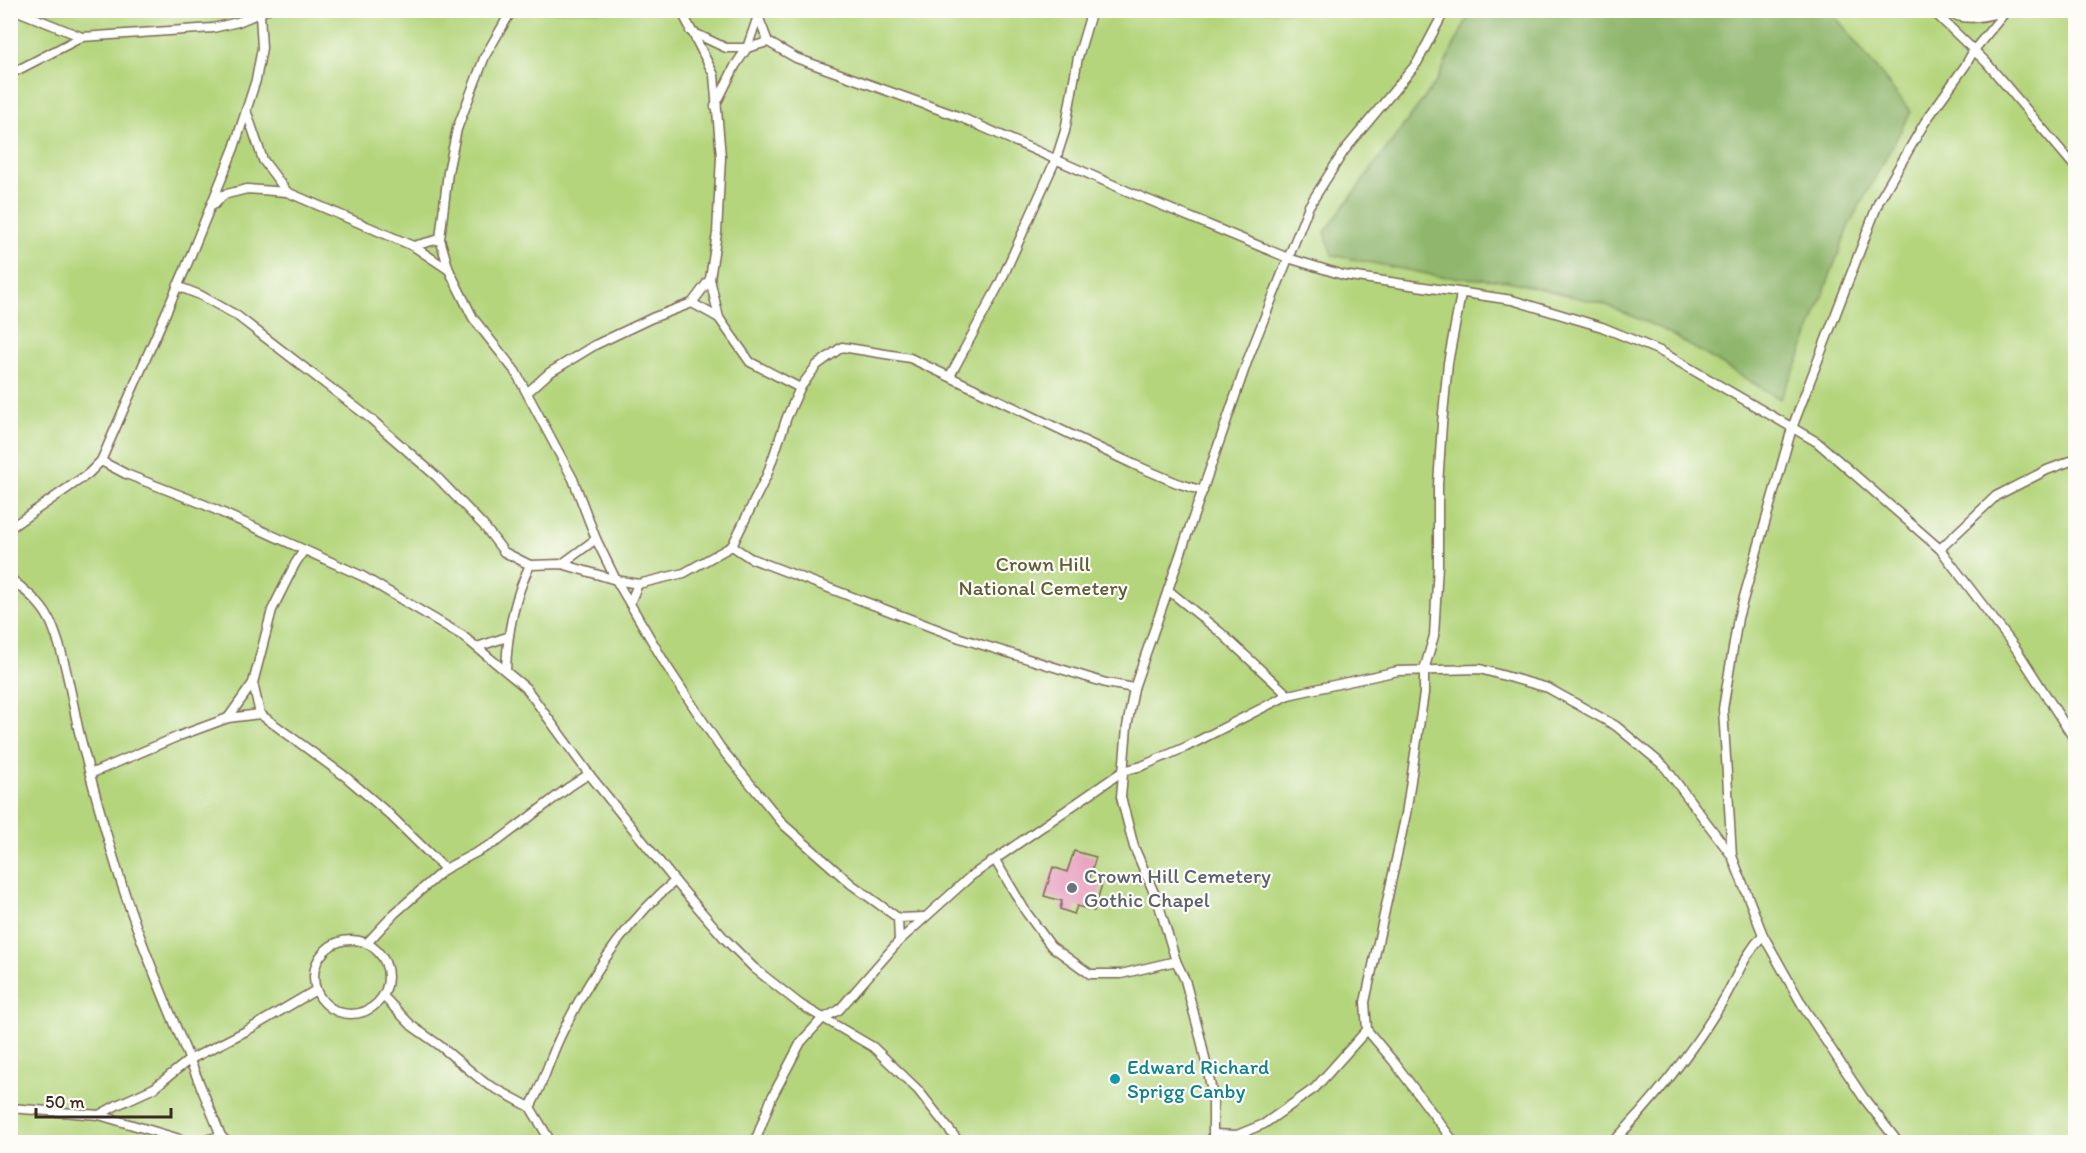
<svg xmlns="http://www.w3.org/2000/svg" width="2086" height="1153" font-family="Itim,sans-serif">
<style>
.green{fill:#b4d57c;stroke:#78804d;stroke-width:1.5}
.forest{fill:#8fb66c;stroke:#657045;stroke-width:1.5}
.building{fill:#e594ba}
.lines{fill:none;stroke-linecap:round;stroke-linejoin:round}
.service-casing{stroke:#7b6855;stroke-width:11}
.service{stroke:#fff;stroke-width:8}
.worship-dot{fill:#6b7280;stroke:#fdfcf7;stroke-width:2}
.culture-dot{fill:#0f9aa8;stroke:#fdfcf7;stroke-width:2}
.labels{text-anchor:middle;stroke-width:4.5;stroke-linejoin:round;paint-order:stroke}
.park-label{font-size:21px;fill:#5f5d3a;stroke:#fdfcf7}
.worship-label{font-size:21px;fill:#5b616d;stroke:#fdfcf7;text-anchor:start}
.culture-label{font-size:21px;fill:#0d838f;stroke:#fdfcf7;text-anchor:start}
</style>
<rect width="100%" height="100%" fill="#fdfcf7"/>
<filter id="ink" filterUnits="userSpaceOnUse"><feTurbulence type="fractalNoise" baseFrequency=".0167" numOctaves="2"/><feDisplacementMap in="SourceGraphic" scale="12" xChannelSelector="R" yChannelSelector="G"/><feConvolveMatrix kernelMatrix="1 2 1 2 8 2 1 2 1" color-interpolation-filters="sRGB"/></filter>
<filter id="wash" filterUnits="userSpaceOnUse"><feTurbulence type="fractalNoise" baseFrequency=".008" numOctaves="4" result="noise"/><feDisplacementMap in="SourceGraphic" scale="24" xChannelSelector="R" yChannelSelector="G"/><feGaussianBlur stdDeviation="1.35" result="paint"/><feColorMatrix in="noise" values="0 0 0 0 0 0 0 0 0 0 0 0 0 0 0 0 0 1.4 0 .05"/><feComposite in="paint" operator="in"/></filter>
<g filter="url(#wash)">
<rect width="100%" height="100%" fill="#f1dbbc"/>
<path class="green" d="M10,11H2075V1142H11Z"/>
<path class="forest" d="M1471,11H1831L1911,112L1849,225L1798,362L1780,399L1662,329L1604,304L1508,281L1437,276L1332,255L1325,232L1436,82Z"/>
<g id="blocks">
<path class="building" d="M1074,851L1096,857L1089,880L1102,884L1094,911L1077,906L1074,914L1060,909L1062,901L1044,896L1053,867L1067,872Z"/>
</g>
</g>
<g filter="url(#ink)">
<use href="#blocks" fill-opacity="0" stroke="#7b6855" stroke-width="1.5"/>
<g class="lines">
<defs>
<g id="service">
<path d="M15,10L82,37"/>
<path d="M512,10L485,56L457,129L448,172L440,239L449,270L473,318L515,371L573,479L596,539L616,580L666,665L720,747L784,825L851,884L898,918"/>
<path d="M758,10V16L768,42L796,58L960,117L1127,191L1288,258L1343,275L1512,300L1602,327L1660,351L1817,442L1940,549L2017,650L2076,742"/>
<path d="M1932,10L1986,62L2076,168"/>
<path d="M1943,10C1966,23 1982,17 2006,11"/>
<path d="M690,31L726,48H747L768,42"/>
<path d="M10,74L82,37L213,28L238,22L267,10"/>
<path d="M715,106L735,66L747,48L758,16"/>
<path d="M246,110L263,160L287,192"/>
<path d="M215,204L223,195L247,189L287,192L413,246L449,270"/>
<path d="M413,246L440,239"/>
<path d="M710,279L719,318L750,362L800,388"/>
<path d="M177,286L200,295L236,315L371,419L437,477L484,526L504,552L530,565L562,564L616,580L638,584L684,573L732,546L767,475L787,417L800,388L817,365L842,347L910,358L1135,465L1177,483L1203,491"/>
<path d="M692,303L719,318"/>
<path d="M950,376L1000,283L1056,159L1065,131L1078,57L1092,10"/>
<path d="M528,392L549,373L595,345L652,318L692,303L710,279L717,233L721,157L714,75L681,10"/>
<path d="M101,461L126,474L203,504L362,576L463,636L526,688L589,774L675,881L724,938L754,968L801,1005L873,1047L918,1090L959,1142"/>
<path d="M10,528L88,474L101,461L186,267L234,148L256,80L262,48L260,14L257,10"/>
<path d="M732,546L750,558L960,638L1106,683L1134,688"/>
<path d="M1940,549L1996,496L2047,470L2076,459"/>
<path d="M562,564L596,539"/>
<path d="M10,578C27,592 44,605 52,625C66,659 71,696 79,732C92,783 106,835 122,885C150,971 188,1053 221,1136L227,1142"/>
<path d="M1168,590L1220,632L1288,695"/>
<path d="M630,603L638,584"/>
<path d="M477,647L507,637"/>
<path d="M506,671C507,634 513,600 530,565"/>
<path d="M253,683L260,714"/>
<path d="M228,718L253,683L272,610L295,564L304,550"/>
<path d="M90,774L179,736L228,718L260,714L346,777L389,814L445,869"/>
<path d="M995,860L1026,912L1051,946L1090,974H1121L1176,961"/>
<circle cx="351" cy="977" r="37"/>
<path d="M899,941L898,918L924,917"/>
<path d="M367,943L395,913L445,869L498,841L569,787L589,774"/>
<path d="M383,996L412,1026L439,1045L485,1083L530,1107L551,1142"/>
<path d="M1367,1030L1394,1062L1454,1142"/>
<path d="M530,1107C544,1083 550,1056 563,1031C591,975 626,921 675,881"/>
<path d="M10,1108L99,1115L190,1142"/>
<path d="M99,1115L117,1105L154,1088L189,1060L246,1031L316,990"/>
<path d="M1213,1134L1237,1135L1264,1124L1315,1088L1367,1030L1365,1002L1406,814L1424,693V670L1434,636L1438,565V485L1442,424L1448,363L1461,294"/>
<path d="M197,1142L221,1136"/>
<path d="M755,1142L772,1097L801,1042L822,1019L839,1010L899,941L971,876L1123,771L1142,766L1186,747L1288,695L1398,671L1480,669L1548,688L1616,726L1664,766L1732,856"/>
<path d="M1213,1142V1096L1201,1040L1185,980L1176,961L1158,902L1134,847L1121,797L1127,727L1134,688L1248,359L1309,206L1344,151L1417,63L1445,10"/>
<path d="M1613,1142C1653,1101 1688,1057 1718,1009C1735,983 1741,959 1763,935"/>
<path d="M1898,1142L1863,1097L1804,1008L1763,935L1732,856L1723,709L1738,618L1792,428L1879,201L1925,122L1965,66L1974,50L2007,10"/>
</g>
</defs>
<use href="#service" class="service-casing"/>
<use href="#service" class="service"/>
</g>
</g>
<circle class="worship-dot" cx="1072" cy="888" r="6"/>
<circle class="culture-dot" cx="1115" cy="1079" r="6"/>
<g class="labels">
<g class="park-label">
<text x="1043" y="571">Crown Hill<tspan x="1043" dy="24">National Cemetery</tspan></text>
</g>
<g class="worship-label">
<text x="1084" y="883">Crown Hill Cemetery<tspan x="1084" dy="24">Gothic Chapel</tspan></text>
</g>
<g class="culture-label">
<text x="1127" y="1074">Edward Richard<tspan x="1127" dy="24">Sprigg Canby</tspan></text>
</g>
</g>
<rect width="2086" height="1153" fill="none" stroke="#fdfcf7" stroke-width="36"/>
<path d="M36 1108v9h135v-9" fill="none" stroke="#3b2a1e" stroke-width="3"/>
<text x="45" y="1108" font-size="18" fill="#3b2a1e" stroke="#fdfcf7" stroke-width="4.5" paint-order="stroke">50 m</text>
</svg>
